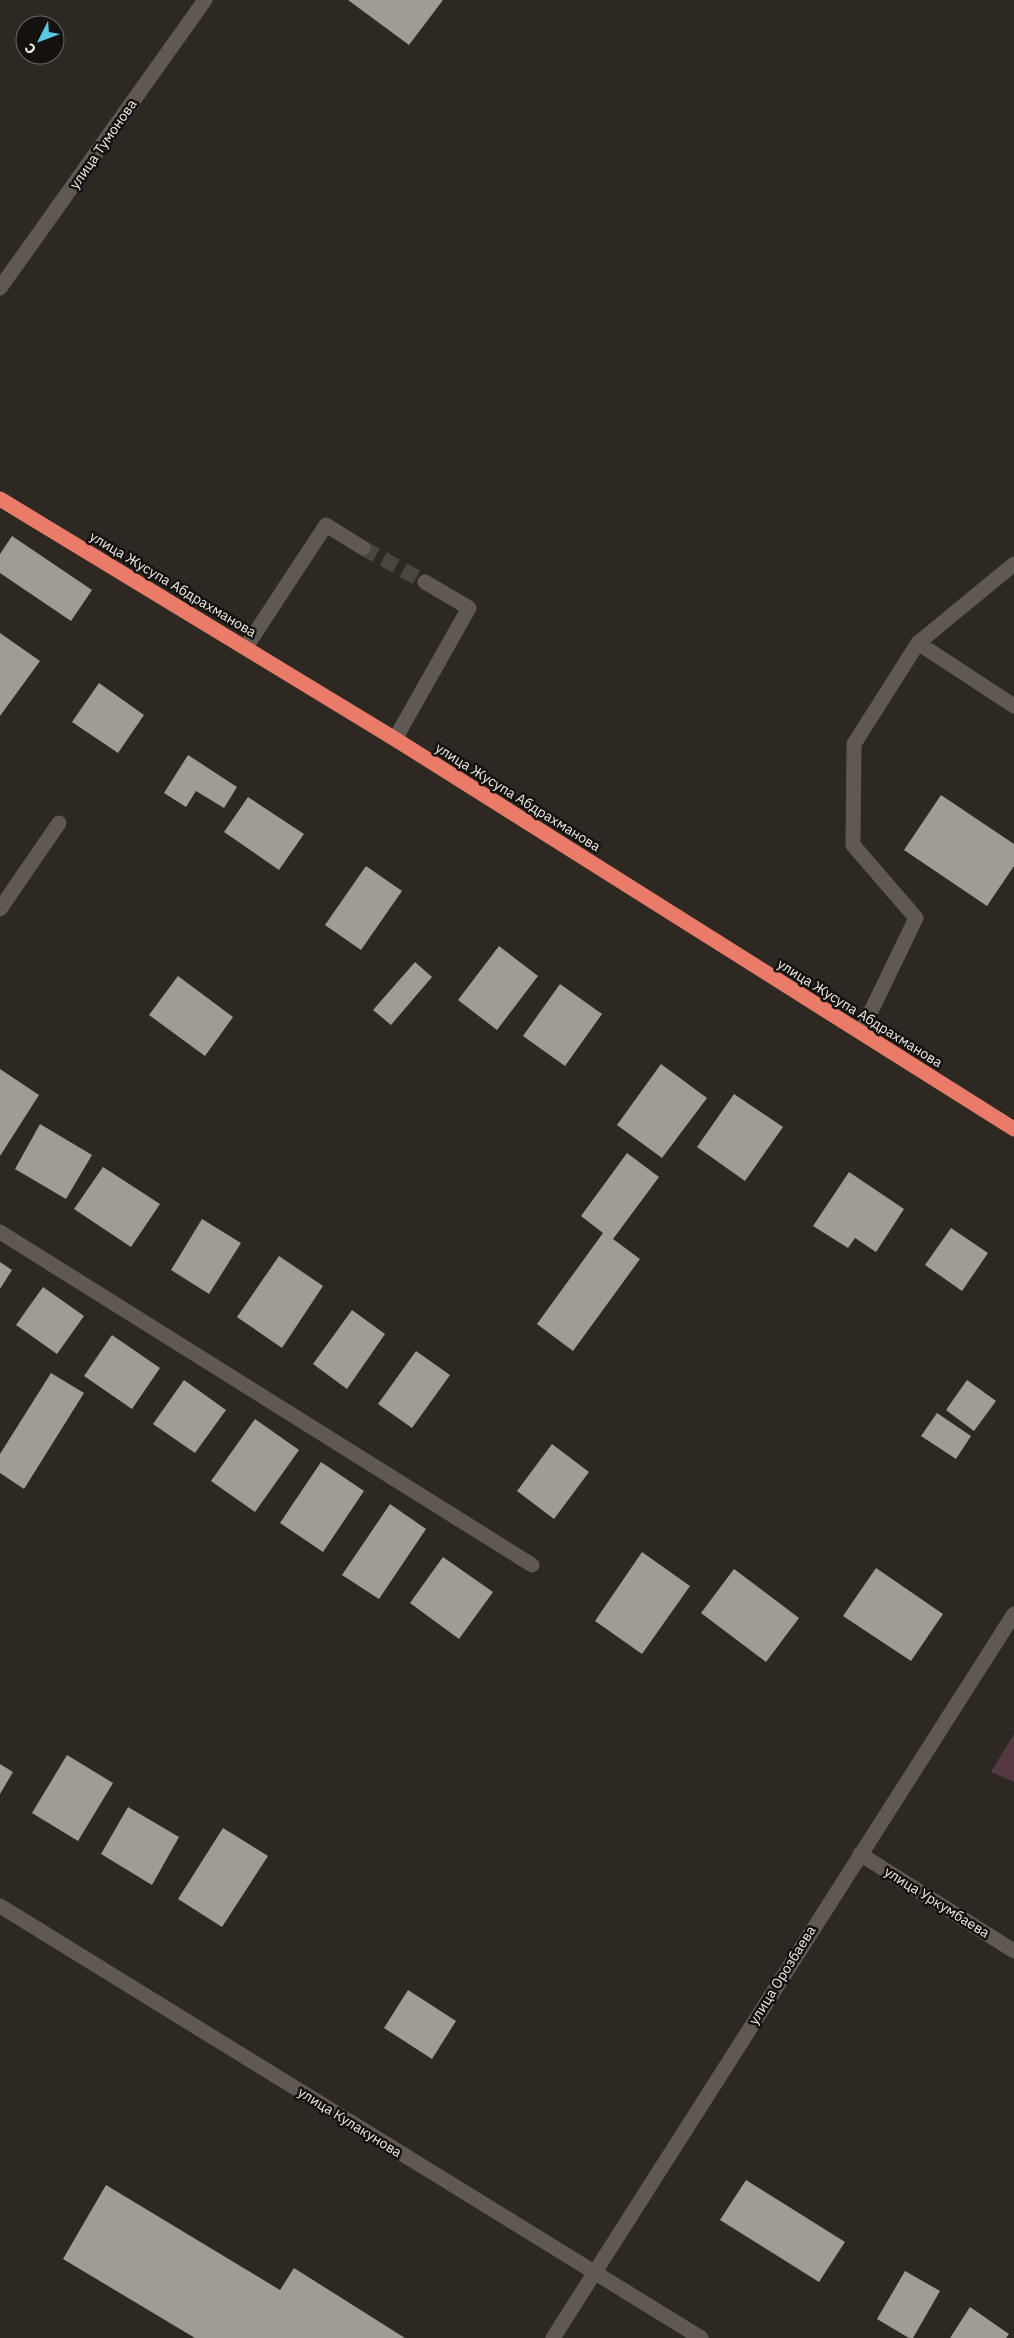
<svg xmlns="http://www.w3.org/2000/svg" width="1014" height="2338" font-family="'IBM Plex Sans',sans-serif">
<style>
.green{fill:#553942}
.building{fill:#9f9c93}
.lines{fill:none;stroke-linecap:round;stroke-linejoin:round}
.minor-tunnel{stroke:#4b4540;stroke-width:15;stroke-dasharray:15 8;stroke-linecap:butt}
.minor{stroke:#605952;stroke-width:15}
.highway{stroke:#e97b68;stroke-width:15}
.labels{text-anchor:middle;stroke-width:5;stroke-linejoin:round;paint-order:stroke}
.street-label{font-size:14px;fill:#efebe7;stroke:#14110f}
</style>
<rect width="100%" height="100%" fill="#2e2822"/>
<path class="green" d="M1014,1734V1782L991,1772Z"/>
<g class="building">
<path d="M348,0H443L409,45Z"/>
<path d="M12,536L92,590L71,621L0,573V554Z"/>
<path d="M0,633L40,661L0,716Z"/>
<path d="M99,683L144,715L118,753L72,722Z"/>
<path d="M188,755L237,787L224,808L196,791L186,807L164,793Z"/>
<path d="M941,795L1014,844V866L987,906L904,850Z"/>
<path d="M248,797L304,834L279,870L224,832Z"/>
<path d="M366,866L402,891L361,950L325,925Z"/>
<path d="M499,946L538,976L497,1030L458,1000Z"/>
<path d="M415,962L432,977L391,1025L373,1010Z"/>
<path d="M178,976L233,1017L205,1056L149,1015Z"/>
<path d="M560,984L602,1014L565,1066L523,1036Z"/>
<path d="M661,1064L707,1098L662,1158L617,1125Z"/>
<path d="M0,1069L39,1095L0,1156Z"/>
<path d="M734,1094L783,1127L745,1181L697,1147Z"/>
<path d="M40,1124L92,1155L66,1199L15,1169Z"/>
<path d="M627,1153L659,1177L613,1239L640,1259L573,1351L537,1324L603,1233L581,1216Z"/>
<path d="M103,1167L160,1204L131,1247L74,1209Z"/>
<path d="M849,1172L904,1209L876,1252L855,1238L848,1248L813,1226Z"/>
<path d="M202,1219L241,1243L209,1294L171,1270Z"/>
<path d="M951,1228L988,1253L962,1291L925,1265Z"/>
<path d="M279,1256L323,1286L282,1348L237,1317Z"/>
<path d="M0,1262L12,1270L0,1289Z"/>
<path d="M43,1287L84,1316L57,1354L16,1325Z"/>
<path d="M352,1310L385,1334L347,1389L313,1364Z"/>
<path d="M112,1335L160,1368L132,1409L84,1376Z"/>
<path d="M416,1351L450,1375L412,1428L378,1404Z"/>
<path d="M51,1373L84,1393L24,1489L0,1473V1454Z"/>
<path d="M184,1380L226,1410L195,1453L153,1424Z"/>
<path d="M967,1380L996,1401L974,1431L946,1410Z"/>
<path d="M937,1413L971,1436L956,1459L921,1436Z"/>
<path d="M255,1419L299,1450L255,1512L211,1481Z"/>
<path d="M552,1444L589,1472L554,1519L517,1491Z"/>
<path d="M321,1462L364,1491L323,1552L280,1523Z"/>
<path d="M390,1504L426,1529L379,1599L342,1575Z"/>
<path d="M642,1552L690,1586L642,1654L595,1621Z"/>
<path d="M443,1557L493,1592L459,1639L410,1603Z"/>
<path d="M876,1568L943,1614L911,1661L843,1616Z"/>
<path d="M734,1569L799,1618L766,1662L701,1613Z"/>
<path d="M67,1755L113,1783L78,1841L32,1813Z"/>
<path d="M0,1764L13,1772L0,1794Z"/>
<path d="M128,1807L179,1837L152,1885L101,1854Z"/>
<path d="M223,1828L268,1856L222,1927L178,1899Z"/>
<path d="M408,1990L456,2021L432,2059L384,2028Z"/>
<path d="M746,2180L845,2242L819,2282L720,2220Z"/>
<path d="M106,2185L280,2290L294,2268L405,2338H195L63,2259Z"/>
<path d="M905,2271L940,2291L913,2338H909L877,2319Z"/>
<path d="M970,2307L1009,2334L1006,2338H950Z"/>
</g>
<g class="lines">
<path class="minor-tunnel" d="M363,548L425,582"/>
<g class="minor">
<path d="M0,288L205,0"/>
<path d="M918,643L1014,706"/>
<path d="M246,647L326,525L363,548"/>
<path d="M395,739L469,608L425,582"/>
<path d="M0,909L59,823"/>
<path d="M861,1032L916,918L853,845L854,744L918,643L1014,564"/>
<path d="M0,1232L532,1565"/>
<path d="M860,1854L1014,1951"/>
<path d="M0,1906L701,2338"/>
<path d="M553,2338L1014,1614"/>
</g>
<path class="highway" d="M0,499L395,739L1014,1129"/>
</g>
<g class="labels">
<g class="street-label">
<text transform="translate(103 144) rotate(-55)" y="5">улица Тумонова</text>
<text transform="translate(173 584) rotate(31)" y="5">улица Жусупа Абдрахманова</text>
<text transform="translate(518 797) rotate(32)" y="5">улица Жусупа Абдрахманова</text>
<text transform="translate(860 1013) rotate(32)" y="5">улица Жусупа Абдрахманова</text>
<text transform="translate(937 1902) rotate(32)" y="5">улица Уркумбаева</text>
<text transform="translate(782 1975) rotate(-58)" y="5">улица Орозбаева</text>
<text transform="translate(350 2122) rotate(32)" y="5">улица Кулакунова</text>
</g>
</g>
<g transform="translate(40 40) rotate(228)"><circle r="24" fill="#14110f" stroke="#6c6865"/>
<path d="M0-4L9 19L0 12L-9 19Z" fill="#59c8e5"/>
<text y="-8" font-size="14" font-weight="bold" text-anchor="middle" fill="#efebe7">С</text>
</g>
</svg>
